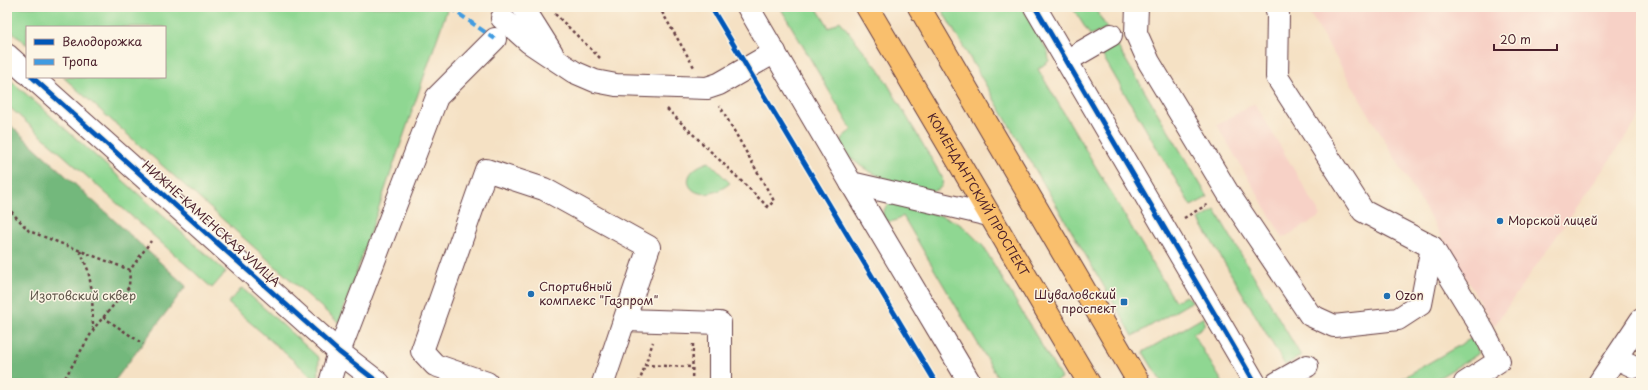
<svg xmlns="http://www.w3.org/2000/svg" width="1648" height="390" font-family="'Playpen Sans',sans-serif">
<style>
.built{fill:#f7d1c6}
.green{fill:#8fd792;stroke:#6c7b5e}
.forest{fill:#73b87c;stroke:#5e6c54}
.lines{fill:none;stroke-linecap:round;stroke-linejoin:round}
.minor-casing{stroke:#643c42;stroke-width:24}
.major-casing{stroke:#643c42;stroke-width:24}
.path{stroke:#643c42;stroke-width:2.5;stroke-dasharray:3 3;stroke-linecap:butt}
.minor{stroke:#fff;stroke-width:22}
.major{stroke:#f9bf6d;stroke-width:22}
.quiet{stroke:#409be1;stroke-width:4;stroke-dasharray:8 4;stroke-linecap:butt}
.cycleway-casing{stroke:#fcf5e5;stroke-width:8}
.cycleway{stroke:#0057b8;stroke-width:5}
.poi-dot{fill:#1f6fb2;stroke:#fcf5e5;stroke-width:1.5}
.labels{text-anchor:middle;stroke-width:3;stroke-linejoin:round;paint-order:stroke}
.street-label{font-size:12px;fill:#4a1f2b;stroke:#fcf5e5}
.poi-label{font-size:12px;fill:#4a1f2b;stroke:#fcf5e5;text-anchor:start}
.park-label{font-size:12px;fill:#5f564a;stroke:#fcf5e5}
</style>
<rect width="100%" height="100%" fill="#fcf5e5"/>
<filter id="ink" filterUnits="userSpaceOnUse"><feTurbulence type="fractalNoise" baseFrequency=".025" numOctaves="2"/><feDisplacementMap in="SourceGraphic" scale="8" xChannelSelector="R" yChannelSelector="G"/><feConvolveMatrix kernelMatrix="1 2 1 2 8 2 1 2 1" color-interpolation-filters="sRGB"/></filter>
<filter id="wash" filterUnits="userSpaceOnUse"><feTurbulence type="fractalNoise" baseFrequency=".012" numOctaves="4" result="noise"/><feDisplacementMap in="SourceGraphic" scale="16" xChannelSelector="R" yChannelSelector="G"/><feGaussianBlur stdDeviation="0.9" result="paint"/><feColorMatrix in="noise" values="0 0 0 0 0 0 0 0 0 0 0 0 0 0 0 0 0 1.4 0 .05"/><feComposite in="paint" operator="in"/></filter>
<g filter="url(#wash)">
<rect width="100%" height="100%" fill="#f5e1c4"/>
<g class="built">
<path d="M1306,7H1641V115L1494,326Z"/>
<path d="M1255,103L1321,216L1283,238L1217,125Z"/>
</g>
<g class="green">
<path d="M7,7H448L339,323L63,77H165V27H27V45L7,27Z"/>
<path d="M780,7H816L829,28L840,21L880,71L942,177C944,185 941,190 932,191C902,183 866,178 846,152C844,149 840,145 841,141C842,136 848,133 852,130Z"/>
<path d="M940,7H1022L1048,52L1049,61L1038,69L1175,301L1186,296L1193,301L1133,336Z"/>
<path d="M1072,7H1094L1107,28L1090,35Z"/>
<path d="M1115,42L1208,197L1191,206L1101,53Z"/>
<path d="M7,77L226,272L212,288L7,105Z"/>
<path d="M709,162L730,183C695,212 668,174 709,162Z"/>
<path d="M889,204H895C916,210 939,213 958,223C967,229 975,238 983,246L1061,378L1052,383H1001L903,216C900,218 897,220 894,221C881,224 879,211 889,204Z"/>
<path d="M1215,210L1301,356L1285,365L1199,220Z"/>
<path d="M242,288L319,358L318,382L228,303Z"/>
<path d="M1204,317V326L1193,334L1223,383H1162L1143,352Z"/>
<path d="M1472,338L1480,353L1430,383H1394Z"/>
</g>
<path class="forest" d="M7,122L186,286L113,383H7Z"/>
</g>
<g filter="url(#ink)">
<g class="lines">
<defs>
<g id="minor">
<path d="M523,7L552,53"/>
<path d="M748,7L851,183L989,215"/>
<path d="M1035,7L1255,383"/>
<path d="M1137,7L1136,33L1149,62L1228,193L1310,315L1334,326L1398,319L1421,304L1432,247"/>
<path d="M1276,7L1278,14L1277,77L1363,211L1432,247L1484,332L1499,361L1465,383"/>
<path d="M502,18L529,42L574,72L595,81L616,85L707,88L719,84L775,52"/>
<path d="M7,55L27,73"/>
<path d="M1066,61L1111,35"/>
<path d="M32,77L339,352L379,383"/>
<path d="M851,183L970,383"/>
<path d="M625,320L720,323V383"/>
<path d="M1616,358L1635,367"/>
<path d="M330,383L339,352L437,97L495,39"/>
<path d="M487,383L435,365L422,351L486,170L544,189L649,247L603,383"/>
<path d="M1277,383L1307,366"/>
<path d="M1599,383L1641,320"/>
</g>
<g id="major">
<path id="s1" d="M867,7L1089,383"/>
<path d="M919,7L1139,383"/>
</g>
</defs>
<use href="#minor" class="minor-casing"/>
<use href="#major" class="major-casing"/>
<g class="path">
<path d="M659,7L694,67"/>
<path d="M711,7L736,50"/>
<path d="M555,14L600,58"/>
<path d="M758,87L936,383"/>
<path d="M667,109L768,207L774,201L720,106"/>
<path d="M7,207L29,231L130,270"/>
<path d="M1184,218L1210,203"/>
<path d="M80,251L88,270L92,291L93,328"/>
<path d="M103,317L143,344"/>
<path d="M645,365L692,367"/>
<path d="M62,383L95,327L129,287L130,270L151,241"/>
<path d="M639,383L653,342"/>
<path d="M692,383L693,344"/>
</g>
<use href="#minor" class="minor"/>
<use href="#major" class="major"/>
<path class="quiet" d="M449,7L495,39"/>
<defs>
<g id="cycleway">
<path d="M711,7L936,383"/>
<path d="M1035,7L1255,383"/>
<path d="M32,77L339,352L379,383"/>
</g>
</defs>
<use href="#cycleway" class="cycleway-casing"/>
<use href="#cycleway" class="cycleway"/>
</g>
</g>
<g class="poi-dot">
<circle cx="1500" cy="221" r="4"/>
<circle cx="531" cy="294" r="4"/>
<circle cx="1387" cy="296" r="4"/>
<rect x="1120" y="298" width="8" height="8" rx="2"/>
</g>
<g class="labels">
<g class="street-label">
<text dy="4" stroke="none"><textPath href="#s1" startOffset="218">КОМЕНДАНТСКИЙ ПРОСПЕКТ</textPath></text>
<text transform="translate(211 224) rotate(42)" y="4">НИЖНЕ-КАМЕНСКАЯ УЛИЦА</text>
</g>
<g class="poi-label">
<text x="1508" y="225">Морской лицей</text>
<text x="539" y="291">Спортивный<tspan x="539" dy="14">комплекс "Газпром"</tspan></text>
<text x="1116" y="299" text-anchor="end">Шуваловский<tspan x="1116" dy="14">проспект</tspan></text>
<text x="1395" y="300">Ozon</text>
</g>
<g class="park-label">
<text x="83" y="300">Изотовский сквер</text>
</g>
</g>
<rect width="1648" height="390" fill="none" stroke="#fcf5e5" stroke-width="24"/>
<rect x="26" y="26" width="140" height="52" fill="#fcf5e5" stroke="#b59f9b"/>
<rect x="34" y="39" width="20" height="6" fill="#0057b8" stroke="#b59f9b"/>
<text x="62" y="46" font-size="12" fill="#4a1f2b">Велодорожка</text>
<rect x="34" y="59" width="20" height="6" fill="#409be1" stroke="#b59f9b"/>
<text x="62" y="66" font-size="12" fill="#4a1f2b">Тропа</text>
<path d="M1494 44v6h63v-6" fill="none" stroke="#4a1f2b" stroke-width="2"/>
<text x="1500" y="44" font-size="12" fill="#4a1f2b" stroke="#fcf5e5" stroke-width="3" paint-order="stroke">20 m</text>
</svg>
